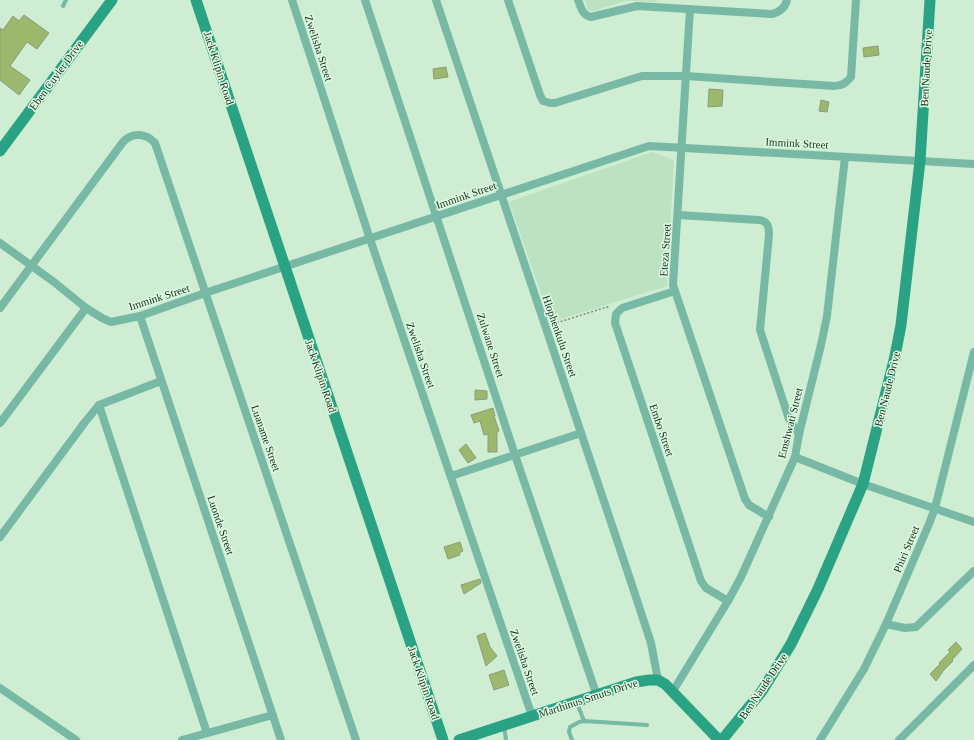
<svg xmlns="http://www.w3.org/2000/svg" width="974" height="740" font-family="'Times New Roman',serif">
<style>
.built{fill:#bde2c2}
.building{fill:#9bb86d;stroke:#8d9b7b}
.lines{fill:none;stroke-linecap:round;stroke-linejoin:round}
.path{stroke:#7b917e;stroke-width:1.5;stroke-dasharray:2 2;stroke-linecap:butt}
.lane{stroke:#77b9a4;stroke-width:4}
.street{stroke:#77b9a4;stroke-width:8}
.secondary{stroke:#2aa384;stroke-width:11}
.labels{text-anchor:middle;stroke-width:3;stroke-linejoin:round;paint-order:stroke}
.street-label{font-size:11px;fill:#232f25;stroke:#dbfbe0}
</style>
<rect width="100%" height="100%" fill="#ceedd2"/>
<g class="built">
<path d="M585,0H657V2L626,1L593,11L588,10Z"/>
<path d="M652,152L674,160L667,286L551,322L509,202Z"/>
</g>
<g class="building">
<path d="M24,15L49,33L37,49L27,42L10,66L30,80L19,95L0,80V28L3,30L13,16L19,21Z"/>
<path d="M878,46L879,55L864,57L863,48Z"/>
<path d="M446,67L448,77L434,79L433,69Z"/>
<path d="M709,89L723,90L722,106L708,107Z"/>
<path d="M821,100L829,102L827,112L819,111Z"/>
<path d="M475,390L487,391V399L475,400Z"/>
<path d="M493,408L495,416H494L499,431L497,432V452H488V434L484,435L480,421L474,423L471,415Z"/>
<path d="M466,444L476,458L468,463L459,450Z"/>
<path d="M460,542L463,551L459,553L460,555L448,559L444,547Z"/>
<path d="M480,579L481,583L464,594L461,585Z"/>
<path d="M485,633L490,647L497,656L486,666L477,636Z"/>
<path d="M956,642L962,649L952,660L953,661L942,672V673L936,681L930,674L940,664L939,663L950,652L948,650Z"/>
<path d="M504,670L509,685L494,690L489,675Z"/>
</g>
<g class="lines">
<path class="path" d="M553,324L607,307L610,308"/>
<g class="lane">
<path d="M63,6L66,0"/>
<path d="M577,703L584,721"/>
<path d="M504,726L506,740"/>
<path d="M572,740L569,732L570,727L579,722L584,721L647,725"/>
</g>
<g class="street">
<path d="M292,0L370,239L532,716"/>
<path d="M365,0L515,455L597,696"/>
<path d="M436,0L630,579L651,643L658,680"/>
<path d="M508,0L540,95L543,101L550,103H555L642,76H686L834,86C842,86 846,83 851,77L856,0"/>
<path d="M578,0C581,7 582,15 591,17L637,6L772,14C780,12 785,8 787,0"/>
<path d="M690,9L673,285L745,499L749,505L769,517"/>
<path d="M678,215L759,220C768,221 769,227 769,235L760,330L789,419L799,434"/>
<path d="M0,243L54,282L86,308L102,318L111,322L140,316L205,293L649,146L974,164"/>
<path d="M675,291L622,308L616,314L615,323L701,581L706,588L728,601"/>
<path d="M0,308L123,142C132,132 146,133 155,143L356,740"/>
<path d="M140,316L281,740"/>
<path d="M99,405L207,733"/>
<path d="M0,423L86,308"/>
<path d="M795,457L863,484L974,522"/>
<path d="M451,476L581,433"/>
<path d="M0,537L85,422L99,405L161,381"/>
<path d="M886,624L905,628L916,627L974,571"/>
<path d="M0,688L76,740"/>
<path d="M673,691L728,601L741,577L795,457L799,434L821,345L827,316L845,157"/>
<path d="M182,740L273,715"/>
<path d="M820,740L864,669L886,624L929,524L935,508L974,352"/>
<path d="M899,740L974,665"/>
</g>
<g class="secondary">
<path d="M196,0L443,740"/>
<path d="M0,151L112,0"/>
<path d="M459,740L636,682L649,680H658L665,684L719,740"/>
<path d="M722,740L762,691L791,644L818,589L863,484L895,356L901,325L920,161L930,0"/>
</g>
</g>
<g class="labels">
<g class="street-label">
<text transform="translate(319 48) rotate(72)" y="4">Zwelisha Street</text>
<text transform="translate(219 68) rotate(72)" y="4">Jack Klipin Road</text>
<text transform="translate(926 68) rotate(-87)" y="4">Ben Naude Drive</text>
<text transform="translate(56 75) rotate(-54)" y="4">Eben Cuyler Drive</text>
<text transform="translate(797 143) rotate(3)" y="4">Immink Street</text>
<text transform="translate(466 195) rotate(-19)" y="4">Immink Street</text>
<text transform="translate(665 250) rotate(-86)" y="4">Eteza Street</text>
<text transform="translate(159 297) rotate(-18)" y="4">Immink Street</text>
<text transform="translate(560 336) rotate(71)" y="4">Hlophenkulu Street</text>
<text transform="translate(491 345) rotate(72)" y="4">Zulwane Street</text>
<text transform="translate(421 355) rotate(71)" y="4">Zwelisha Street</text>
<text transform="translate(321 376) rotate(71)" y="4">Jack Klipin Road</text>
<text transform="translate(887 389) rotate(-76)" y="4">Ben Naude Drive</text>
<text transform="translate(790 423) rotate(-76)" y="4">Emshwati Street</text>
<text transform="translate(662 430) rotate(71)" y="4">Embo Street</text>
<text transform="translate(266 438) rotate(71)" y="4">Luaname Street</text>
<text transform="translate(221 525) rotate(71)" y="4">Luonde Street</text>
<text transform="translate(906 549) rotate(-67)" y="4">Phiri Street</text>
<text transform="translate(525 662) rotate(71)" y="4">Zwelisha Street</text>
<text transform="translate(424 683) rotate(71)" y="4">Jack Klipin Road</text>
<text transform="translate(763 686) rotate(-56)" y="4">Ben Naude Drive</text>
<text transform="translate(588 698) rotate(-18)" y="4">Marthinus Smuts Drive</text>
</g>
</g>
</svg>
